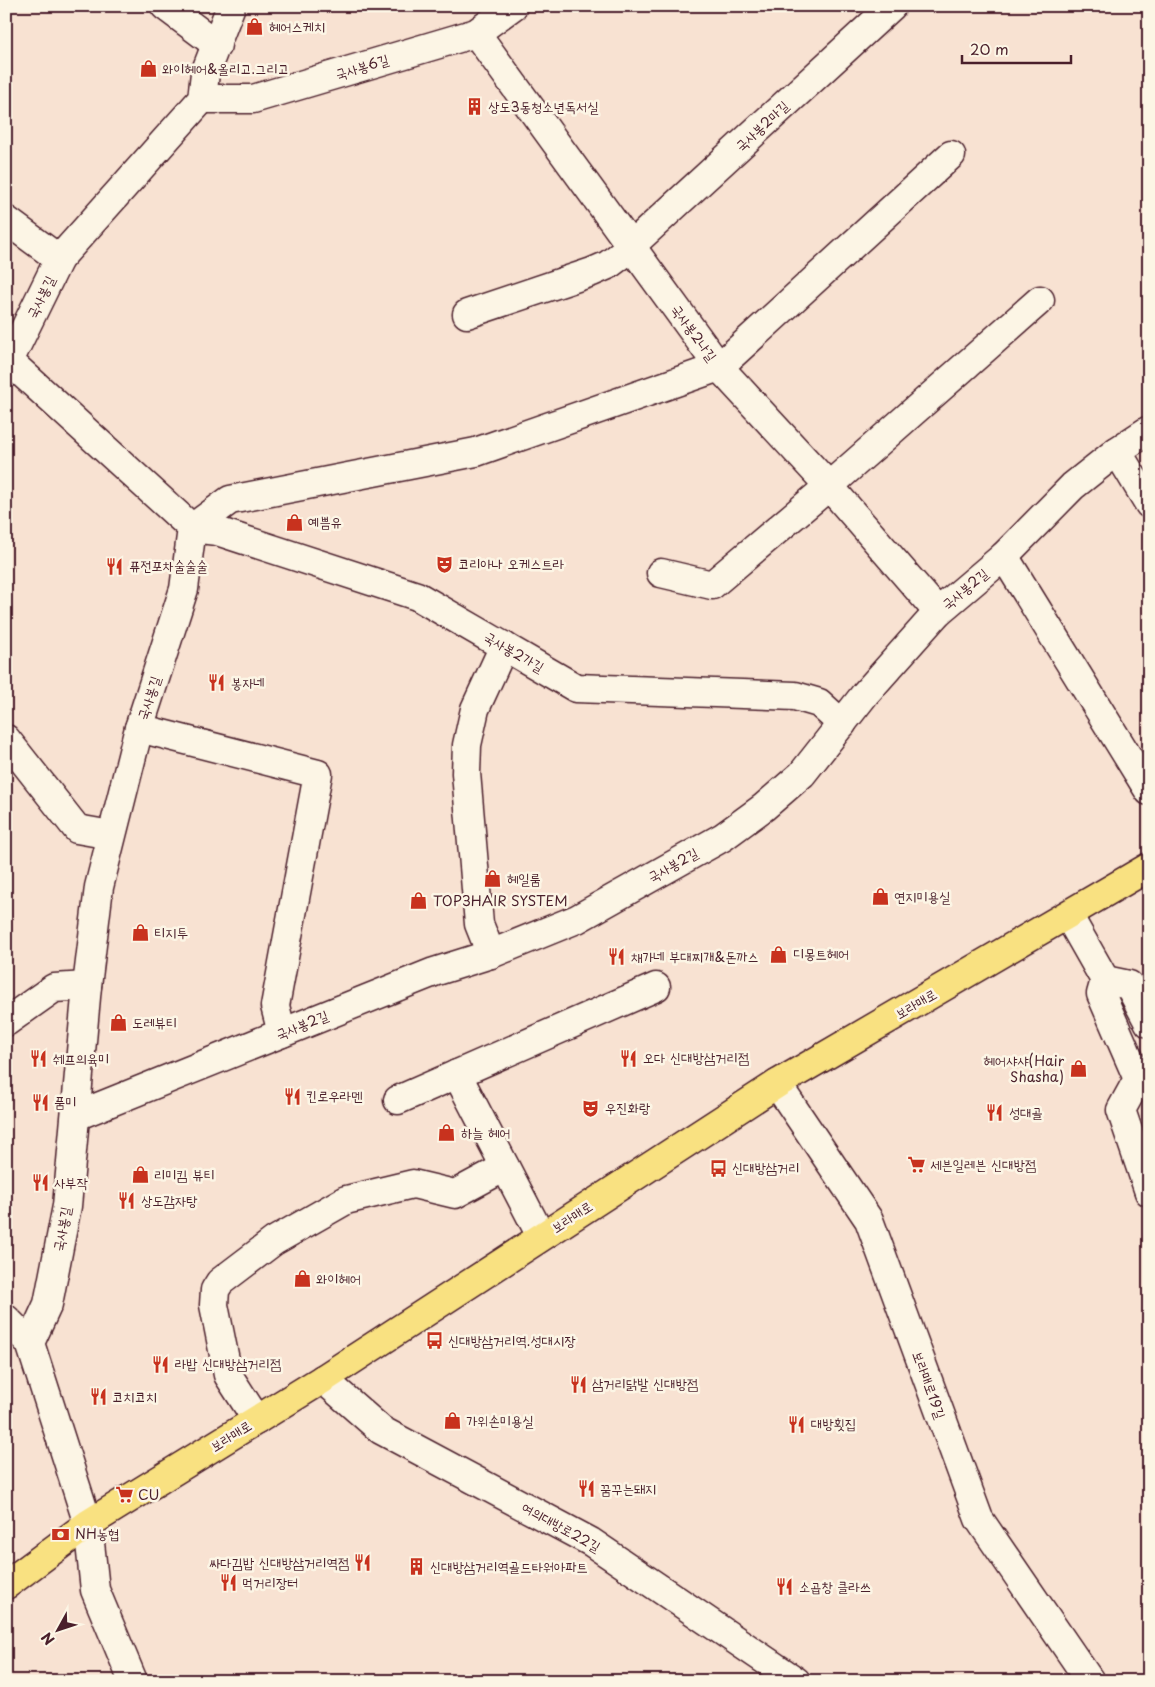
<svg xmlns="http://www.w3.org/2000/svg" width="1155" height="1687" font-family="'Playpen Sans','Poor Story',sans-serif">
<style>
.lines{fill:none;stroke-linecap:round;stroke-linejoin:round}
.minor-casing{stroke:#4a1f2b;stroke-width:31}
.major-casing{stroke:#4a1f2b;stroke-width:31}
.minor{stroke:#fcf5e5;stroke-width:28}
.major{stroke:#f9e181;stroke-width:28}
.labels{text-anchor:middle;stroke-width:5;stroke-linejoin:round;paint-order:stroke}
.poi-label{font-size:14px;fill:#4a1f2b;stroke:#fcf5e5;text-anchor:start}
.street-label{font-size:14px;fill:#4a1f2b;stroke:#fcf5e5}
</style>
<rect width="100%" height="100%" fill="#f8e2d2"/>
<filter id="ink" filterUnits="userSpaceOnUse"><feTurbulence type="fractalNoise" baseFrequency=".02" numOctaves="2"/><feDisplacementMap in="SourceGraphic" scale="10" xChannelSelector="R" yChannelSelector="G"/><feConvolveMatrix kernelMatrix="1 2 1 2 8 2 1 2 1" color-interpolation-filters="sRGB"/></filter>
<g filter="url(#ink)">
<g class="lines">
<defs>
<g id="minor">
<path d="M165,6L217,45"/>
<path d="M476,33L719,367L829,486L938,612"/>
<path d="M202,99H253L476,33L513,6"/>
<path d="M6,220L59,259"/>
<path d="M467,314L592,272L608,265L620,256L892,6"/>
<path d="M1117,451L1149,504"/>
<path d="M192,528L230,500L476,452L719,367L951,155"/>
<path d="M192,528L217,531L417,596L576,688L795,696L819,703L842,724"/>
<path d="M1004,556L1149,791"/>
<path d="M661,573L712,585L829,486L1040,300"/>
<path d="M139,728L318,774L275,1006L282,1033"/>
<path d="M6,739L77,829L111,835"/>
<path d="M1068,915L1105,980"/>
<path d="M491,954L479,924L466,773L467,745L475,709L504,646"/>
<path d="M1105,980L1101,994L1138,1079L1121,1110L1149,1192"/>
<path d="M1105,980L1129,985L1149,1023"/>
<path d="M6,1022L54,988L87,986"/>
<path d="M457,1074L541,1236"/>
<path d="M777,1084L869,1220L979,1519L1090,1681"/>
<path d="M398,1100L656,987"/>
<path d="M76,1116L282,1033L434,972L491,954L577,919L723,837L764,807L802,774L865,694L938,612L1004,556L1073,486L1117,451L1149,430"/>
<path d="M6,1319L30,1343"/>
<path d="M323,1379L381,1430L591,1542L796,1681"/>
<path d="M257,1420L228,1375L214,1305L215,1290L220,1282L274,1241L346,1200L413,1184L455,1194L505,1167"/>
<path d="M133,1681L95,1590L88,1524L30,1343L48,1304L67,1206L87,986L99,887L139,728L184,589L192,528L9,361L59,259L202,99L205,73L231,6"/>
</g>
<path id="major" d="M6,1585L88,1524L323,1379L777,1084L1149,867"/>
</defs>
<use href="#minor" class="minor-casing"/>
<use href="#major" class="major-casing"/>
<use href="#minor" class="minor"/>
<use href="#major" class="major"/>
</g>
</g>
<defs>
<symbol id="shop-bare" viewBox="-9 -9 18 18"><path d="M-5-2.5h2.3a2.7 3.5 0 0 1 5.4 0H5L5.5 6h-11ZM-1.5-2.5h3a1.5 2.3 0 0 0-3 0Z" fill="#c8321e" stroke="#fcf5e5" stroke-width="2.5" paint-order="stroke"/></symbol>
<symbol id="building-bare" viewBox="-9 -9 18 18"><path d="M-4-6H4V6H1V3H-1V6H-4ZM-2.5-4.3h1.7v1.8h-1.7ZM.8-4.3h1.7v1.8H.8ZM-2.5-1h1.7V.8h-1.7ZM.8-1h1.7V.8H.8Z" fill="#c8321e" stroke="#fcf5e5" stroke-width="2.5" paint-order="stroke"/></symbol>
<symbol id="theatre-bare" viewBox="-9 -9 18 18"><path d="M-5-5.5Q0-4 5-5.5V0Q5 5 0 6Q-5 5-5 0ZM-3.3-2.5H-1v1.5H-3.3ZM1-2.5H3.3v1.5H1ZM-2.8 1Q0 5.5 2.8 1Z" fill="#c8321e" stroke="#fcf5e5" stroke-width="2.5" paint-order="stroke"/></symbol>
<symbol id="restaurant-bare" viewBox="-9 -9 18 18"><path d="M-5-6h1v4h1v-4h1v4h1v-4h1v5L-1.5 .5V6h-2V.5L-5-1ZM5-6V6H3V1.5H1.5Q1.5-4 5-6Z" fill="#c8321e" stroke="#fcf5e5" stroke-width="2.5" paint-order="stroke"/></symbol>
<symbol id="supermarket-bare" viewBox="-9 -9 18 18"><path d="M-6-5.5h2.5l.6 2H6L4.5 2H-2.5L-4.4-4H-6ZM-1.5 3.2a1.3 1.3 0 1 0 .1 0ZM3 3.2a1.3 1.3 0 1 0 .1 0Z" fill="#c8321e" stroke="#fcf5e5" stroke-width="2.5" paint-order="stroke"/></symbol>
<symbol id="bus-bare" viewBox="-9 -9 18 18"><path d="M-5-6H5V4H4V6H2V4H-2V6H-4V4H-5ZM-3.5-4V0h7V-4ZM-3.5 1.2v1.5H-2V1.2ZM2 1.2v1.5H3.5V1.2Z" fill="#c8321e" stroke="#fcf5e5" stroke-width="2.5" paint-order="stroke"/></symbol>
<symbol id="bank-bare" viewBox="-9 -9 18 18"><path d="M-6-4H6V4H-6ZM0-2.3a2.3 2.3 0 1 0 0 4.6a2.3 2.3 0 1 0 0-4.6Z" fill="#c8321e" stroke="#fcf5e5" stroke-width="2.5" paint-order="stroke"/></symbol>
</defs>
<g fill-rule="evenodd">
<use href="#shop-bare" x="242" y="14" width="25" height="25"/>
<use href="#shop-bare" x="136" y="56" width="25" height="25"/>
<use href="#building-bare" x="462" y="94" width="25" height="25"/>
<use href="#shop-bare" x="282" y="510" width="25" height="25"/>
<use href="#theatre-bare" x="432" y="552" width="25" height="25"/>
<use href="#restaurant-bare" x="102" y="554" width="25" height="25"/>
<use href="#restaurant-bare" x="204" y="670" width="25" height="25"/>
<use href="#shop-bare" x="480" y="866" width="25" height="25"/>
<use href="#shop-bare" x="868" y="884" width="25" height="25"/>
<use href="#shop-bare" x="406" y="888" width="25" height="25"/>
<use href="#shop-bare" x="128" y="920" width="25" height="25"/>
<use href="#shop-bare" x="766" y="942" width="25" height="25"/>
<use href="#restaurant-bare" x="604" y="944" width="25" height="25"/>
<use href="#shop-bare" x="106" y="1010" width="25" height="25"/>
<use href="#restaurant-bare" x="616" y="1046" width="25" height="25"/>
<use href="#restaurant-bare" x="26" y="1046" width="25" height="25"/>
<use href="#shop-bare" x="1066" y="1056" width="25" height="25"/>
<use href="#restaurant-bare" x="280" y="1084" width="25" height="25"/>
<use href="#restaurant-bare" x="28" y="1090" width="25" height="25"/>
<use href="#theatre-bare" x="578" y="1096" width="25" height="25"/>
<use href="#restaurant-bare" x="982" y="1100" width="25" height="25"/>
<use href="#shop-bare" x="434" y="1120" width="25" height="25"/>
<use href="#supermarket-bare" x="904" y="1152" width="25" height="25"/>
<use href="#bus-bare" x="706" y="1156" width="25" height="25"/>
<use href="#shop-bare" x="128" y="1162" width="25" height="25"/>
<use href="#restaurant-bare" x="28" y="1170" width="25" height="25"/>
<use href="#restaurant-bare" x="114" y="1188" width="25" height="25"/>
<use href="#shop-bare" x="290" y="1266" width="25" height="25"/>
<use href="#bus-bare" x="422" y="1328" width="25" height="25"/>
<use href="#restaurant-bare" x="148" y="1352" width="25" height="25"/>
<use href="#restaurant-bare" x="566" y="1372" width="25" height="25"/>
<use href="#restaurant-bare" x="86" y="1384" width="25" height="25"/>
<use href="#shop-bare" x="440" y="1408" width="25" height="25"/>
<use href="#restaurant-bare" x="784" y="1412" width="25" height="25"/>
<use href="#restaurant-bare" x="574" y="1476" width="25" height="25"/>
<use href="#supermarket-bare" x="112" y="1482" width="25" height="25"/>
<use href="#bank-bare" x="48" y="1522" width="25" height="25"/>
<use href="#restaurant-bare" x="350" y="1550" width="25" height="25"/>
<use href="#building-bare" x="404" y="1554" width="25" height="25"/>
<use href="#restaurant-bare" x="216" y="1570" width="25" height="25"/>
<use href="#restaurant-bare" x="772" y="1574" width="25" height="25"/>
</g>
<g class="labels">
<g class="poi-label">
<text x="269" y="32">헤어스케치</text>
<text x="162" y="74">와이헤어&amp;올리고.그리고</text>
<text x="488" y="112">상도3동청소년독서실</text>
<text x="308" y="527">예쁨유</text>
<text x="458" y="569">코리아나 오케스트라</text>
<text x="129" y="571">퓨전포차술술술</text>
<text x="231" y="688">봉자네</text>
<text x="507" y="884">헤일룸</text>
<text x="894" y="902">연지미용실</text>
<text x="433" y="906">TOP3HAIR SYSTEM</text>
<text x="154" y="938">티지투</text>
<text x="793" y="959">디몽트헤어</text>
<text x="631" y="962">채가네 부대찌개&amp;돈까스</text>
<text x="132" y="1028">도레뷰티</text>
<text x="643" y="1063">오다 신대방삼거리점</text>
<text x="53" y="1064">쉐프의육미</text>
<text x="1064" y="1066" text-anchor="end">헤어샤샤(Hair<tspan x="1064" dy="16">Shasha)</tspan></text>
<text x="306" y="1101">킨로우라멘</text>
<text x="54" y="1107">품미</text>
<text x="605" y="1113">우진화랑</text>
<text x="1009" y="1118">성대골</text>
<text x="461" y="1138">하늘 헤어</text>
<text x="930" y="1170">세븐일레븐 신대방점</text>
<text x="732" y="1173">신대방삼거리</text>
<text x="154" y="1180">리미킴 뷰티</text>
<text x="54" y="1188">사부작</text>
<text x="141" y="1206">상도감자탕</text>
<text x="316" y="1284">와이헤어</text>
<text x="448" y="1346">신대방삼거리역.성대시장</text>
<text x="175" y="1369">라밥 신대방삼거리점</text>
<text x="592" y="1389">삼거리닭발 신대방점</text>
<text x="112" y="1402">코치코치</text>
<text x="466" y="1426">가위손미용실</text>
<text x="811" y="1429">대방횟집</text>
<text x="600" y="1494">꿈꾸는돼지</text>
<text x="138" y="1500">CU</text>
<text x="75" y="1539">NH농협</text>
<text x="349" y="1568" text-anchor="end">싸다김밥 신대방삼거리역점</text>
<text x="430" y="1572">신대방삼거리역골드타워아파트</text>
<text x="242" y="1588">먹거리장터</text>
<text x="799" y="1592">소곱창 클라쓰</text>
</g>
<g class="street-label">
<text transform="translate(362 67) rotate(-17)" y="5">국사봉6길</text>
<text transform="translate(762 126) rotate(-43)" y="5">국사봉2마길</text>
<text transform="translate(41 297) rotate(-64)" y="5">국사봉길</text>
<text transform="translate(694 333) rotate(54)" y="5">국사봉2나길</text>
<text transform="translate(965 589) rotate(-40)" y="5">국사봉2길</text>
<text transform="translate(514 652) rotate(30)" y="5">국사봉2가길</text>
<text transform="translate(149 698) rotate(-72)" y="5">국사봉길</text>
<text transform="translate(673 865) rotate(-29)" y="5">국사봉2길</text>
<text transform="translate(916 1004) rotate(-30)" y="5">보라매로</text>
<text transform="translate(302 1025) rotate(-22)" y="5">국사봉2길</text>
<text transform="translate(572 1217) rotate(-33)" y="5">보라매로</text>
<text transform="translate(62 1229) rotate(-80)" y="5">국사봉길</text>
<text transform="translate(929 1385) rotate(70)" y="5">보라매로19길</text>
<text transform="translate(231 1436) rotate(-32)" y="5">보라매로</text>
<text transform="translate(561 1527) rotate(29)" y="5">여의대방로22길</text>
</g>
</g>
<rect width="1155" height="1687" fill="none" stroke="#fcf5e5" stroke-width="25"/>
<rect x="12" y="12" width="1130" height="1662" fill="none" stroke="#4a1f2b" stroke-width="2" filter="url(#ink)"/>
<g transform="translate(58 1630) rotate(230)" stroke="#fcf5e5" stroke-width="4" paint-order="stroke">
<path d="M0-4L9 19L0 12L-9 19Z" fill="#4a1f2b"/>
<text y="-8" font-size="14" font-weight="bold" text-anchor="middle" fill="#4a1f2b">N</text>
</g>
<path d="M962 55v8h109v-8" fill="none" stroke="#4a1f2b" stroke-width="2.5"/>
<text x="970" y="55" font-size="15" fill="#4a1f2b" stroke="#fcf5e5" stroke-width="4" paint-order="stroke">20 m</text>
</svg>
